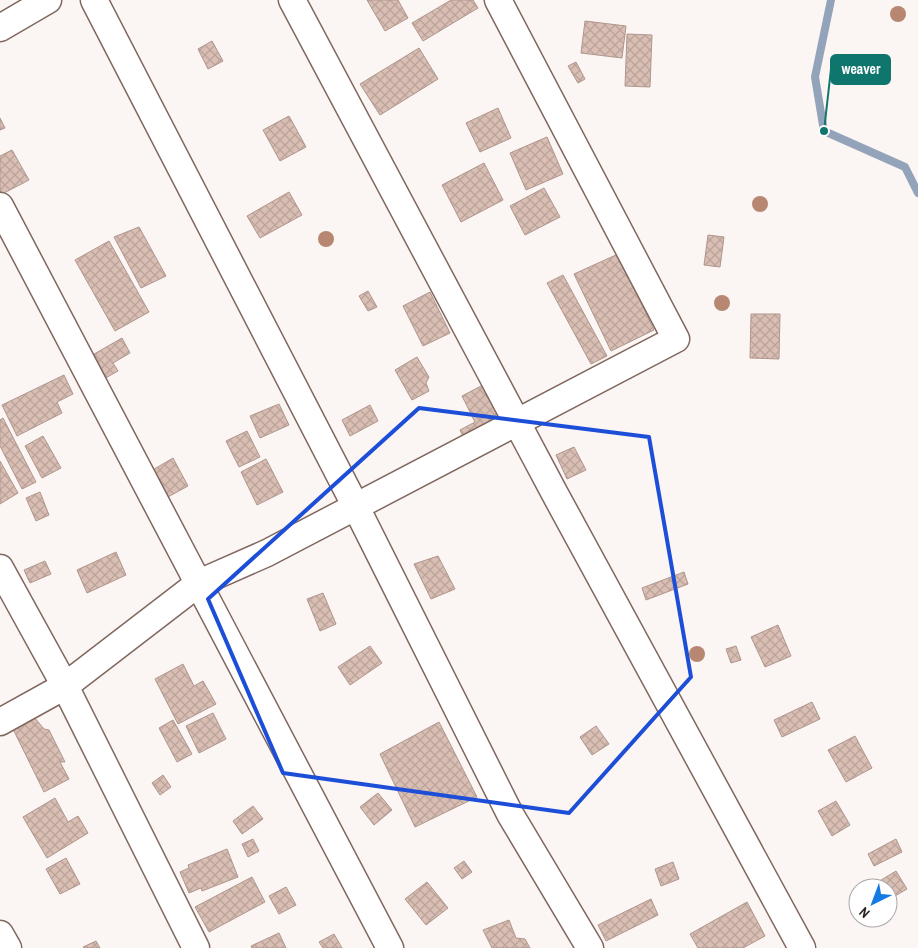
<svg xmlns="http://www.w3.org/2000/svg" width="918" height="948" font-family="'Archivo Narrow',sans-serif">
<style>
.lines{fill:none;stroke-linecap:round;stroke-linejoin:round}
.stream{stroke:#93a3ba;stroke-width:8}
.building{fill:url(#building-cross-hatch);stroke:#b0968d}
.minor-casing{stroke:#80685f;stroke-width:29}
.minor{stroke:#fff;stroke-width:26}
.tree{fill:#b78772}
.marked{fill:none;stroke:#1d4ed8;stroke-width:4;stroke-linejoin:round}
.leader{fill:none;stroke:#0f766e;stroke-width:2}
.callout-dot{fill:#0f766e;stroke:#fff;stroke-width:2}
.callout{fill:#0f766e;stroke:#0f766e;stroke-width:2}
.callout-label{font-size:14px;text-anchor:middle;font-weight:bold;fill:#fff}
</style>
<defs>
<pattern id="building-cross-hatch" width="8" height="8" patternUnits="userSpaceOnUse" patternTransform="scale(1.25)"><rect width="8" height="8" fill="#d9beb4"/><path d="M0 0l8 8M0 8l8-8" fill="none" stroke="#bba39a"/></pattern>
</defs>
<rect width="100%" height="100%" fill="#fbf5f3"/>
<g class="lines">
<path class="stream" d="M831,0L815,77L824,131L905,167L918,193"/>
</g>
<g class="building">
<path d="M367,0H398L408,18L385,31Z"/>
<path d="M451,0H473L478,8L423,41L412,23Z"/>
<path d="M585,21L626,26L622,58L581,53Z"/>
<path d="M627,34L652,35L650,87L625,86Z"/>
<path d="M212,41L223,61L208,69L198,49Z"/>
<path d="M419,48L438,79L380,115L360,84Z"/>
<path d="M576,62L585,79L578,83L568,66Z"/>
<path d="M498,108L511,138L480,152L466,123Z"/>
<path d="M289,116L306,147L280,161L263,130Z"/>
<path d="M0,118L5,128L0,130Z"/>
<path d="M547,137L563,174L526,190L510,153Z"/>
<path d="M12,150L29,180L2,194L0,190V156Z"/>
<path d="M484,163L503,200L461,222L442,185Z"/>
<path d="M544,188L560,217L525,235L510,206Z"/>
<path d="M289,192L302,215L260,238L247,216Z"/>
<path d="M139,227L166,276L141,288L114,237Z"/>
<path d="M708,235L724,237L720,267L704,265Z"/>
<path d="M109,241L149,312L115,331L75,260Z"/>
<path d="M618,254L654,330L611,351L574,274Z"/>
<path d="M563,275L607,356L591,364L547,283Z"/>
<path d="M368,291L377,307L368,311L359,296Z"/>
<path d="M430,292L450,333L423,346L403,306Z"/>
<path d="M751,314H780L779,359L750,358Z"/>
<path d="M122,338L130,353L113,363L118,371L102,380L89,357Z"/>
<path d="M417,357L429,377L426,383L429,391L412,400L395,370Z"/>
<path d="M64,375L73,394L57,402L62,413L17,436L2,405Z"/>
<path d="M483,385L502,422L465,441L460,430L475,422L462,396Z"/>
<path d="M279,404L289,425L260,438L250,416Z"/>
<path d="M370,405L378,421L350,436L342,420Z"/>
<path d="M3,418L36,482L22,489L0,446V420Z"/>
<path d="M247,431L260,457L239,467L226,441Z"/>
<path d="M43,436L61,468L42,478L25,446Z"/>
<path d="M574,447L586,470L567,479L556,455Z"/>
<path d="M173,458L188,486L166,498L151,471Z"/>
<path d="M266,459L283,492L257,505L241,472Z"/>
<path d="M0,461L18,493L0,504Z"/>
<path d="M40,492L49,515L36,521L26,498Z"/>
<path d="M116,552L126,575L87,593L77,570Z"/>
<path d="M438,556L455,589L431,599L414,564Z"/>
<path d="M45,561L51,574L30,583L24,570Z"/>
<path d="M684,572L688,584L646,600L642,588Z"/>
<path d="M323,593L336,624L320,631L307,599Z"/>
<path d="M778,625L791,656L765,667L751,637Z"/>
<path d="M370,646L382,663L350,685L338,667Z"/>
<path d="M736,646L741,660L731,663L726,649Z"/>
<path d="M183,664L194,686L203,681L216,704L178,724L155,679Z"/>
<path d="M812,702L820,719L782,737L774,720Z"/>
<path d="M213,713L226,739L199,753L186,726Z"/>
<path d="M34,717L44,729L49,730L65,762H60L69,779L44,792L12,727Z"/>
<path d="M173,720L192,754L177,762L159,728Z"/>
<path d="M439,722L477,797L415,827L380,754Z"/>
<path d="M596,726L609,744L592,755L580,737Z"/>
<path d="M855,736L872,768L846,782L828,750Z"/>
<path d="M163,775L171,787L160,795L152,783Z"/>
<path d="M378,793L392,810L374,825L360,807Z"/>
<path d="M55,798L68,822L78,816L88,833L47,858L23,817Z"/>
<path d="M836,801L850,825L832,836L818,811Z"/>
<path d="M253,806L263,819L242,834L233,821Z"/>
<path d="M253,839L259,851L248,857L242,844Z"/>
<path d="M896,839L902,852L874,866L868,854Z"/>
<path d="M227,849L238,877L202,891L201,888L189,893L180,872L189,868L188,865Z"/>
<path d="M66,858L80,884L60,894L46,869Z"/>
<path d="M464,861L472,872L462,879L454,868Z"/>
<path d="M673,862L679,879L661,886L655,869Z"/>
<path d="M896,871L907,889L888,900V888H868Z"/>
<path d="M252,877L265,902L209,932L195,907Z"/>
<path d="M427,882L448,908L426,925L405,899Z"/>
<path d="M286,887L296,905L279,914L269,896Z"/>
<path d="M651,899L658,915L606,941L598,925Z"/>
<path d="M747,902L765,936L743,948H698L690,934Z"/>
<path d="M509,920L516,938L525,939L530,948H492L483,930Z"/>
<path d="M279,933L286,948H252L251,946Z"/>
<path d="M334,934L342,948H323L319,942Z"/>
<path d="M96,941L100,948H84L83,947Z"/>
</g>
<g class="lines">
<defs>
<g id="minor">
<path d="M94,0L356,507L510,814L590,948"/>
<path d="M292,0L555,494L802,948"/>
<path d="M0,28L48,0"/>
<path d="M0,206L390,948"/>
<path d="M0,568L65,686L196,948"/>
<path d="M0,722L65,686L199,583L267,553L676,339L498,0"/>
<path d="M0,934L8,948"/>
</g>
</defs>
<use href="#minor" class="minor-casing"/>
<use href="#minor" class="minor"/>
</g>
<g class="tree">
<circle cx="898" cy="14" r="8"/>
<circle cx="760" cy="204" r="8"/>
<circle cx="326" cy="239" r="8"/>
<circle cx="722" cy="303" r="8"/>
<circle cx="697" cy="654" r="8"/>
</g>
<path class="marked" d="M419,408L649,437L691,677L569,813L283,773L208,599Z"/>
<path class="leader" d="M824 131L831 69"/>
<circle class="callout-dot" cx="824" cy="131" r="5"/>
<rect class="callout" x="831" y="55" width="59" height="29" rx="5"/>
<g class="callout-label">
<text x="861" y="74">weaver</text>
</g>
<g transform="translate(873 903) rotate(222)"><circle r="24" fill="#ffffff" stroke="#aba7a6"/>
<path d="M0-4L9 19L0 12L-9 19Z" fill="#157ae2"/>
<text y="-8" font-size="14" font-weight="bold" text-anchor="middle" fill="#2d2320">N</text>
</g>
</svg>
